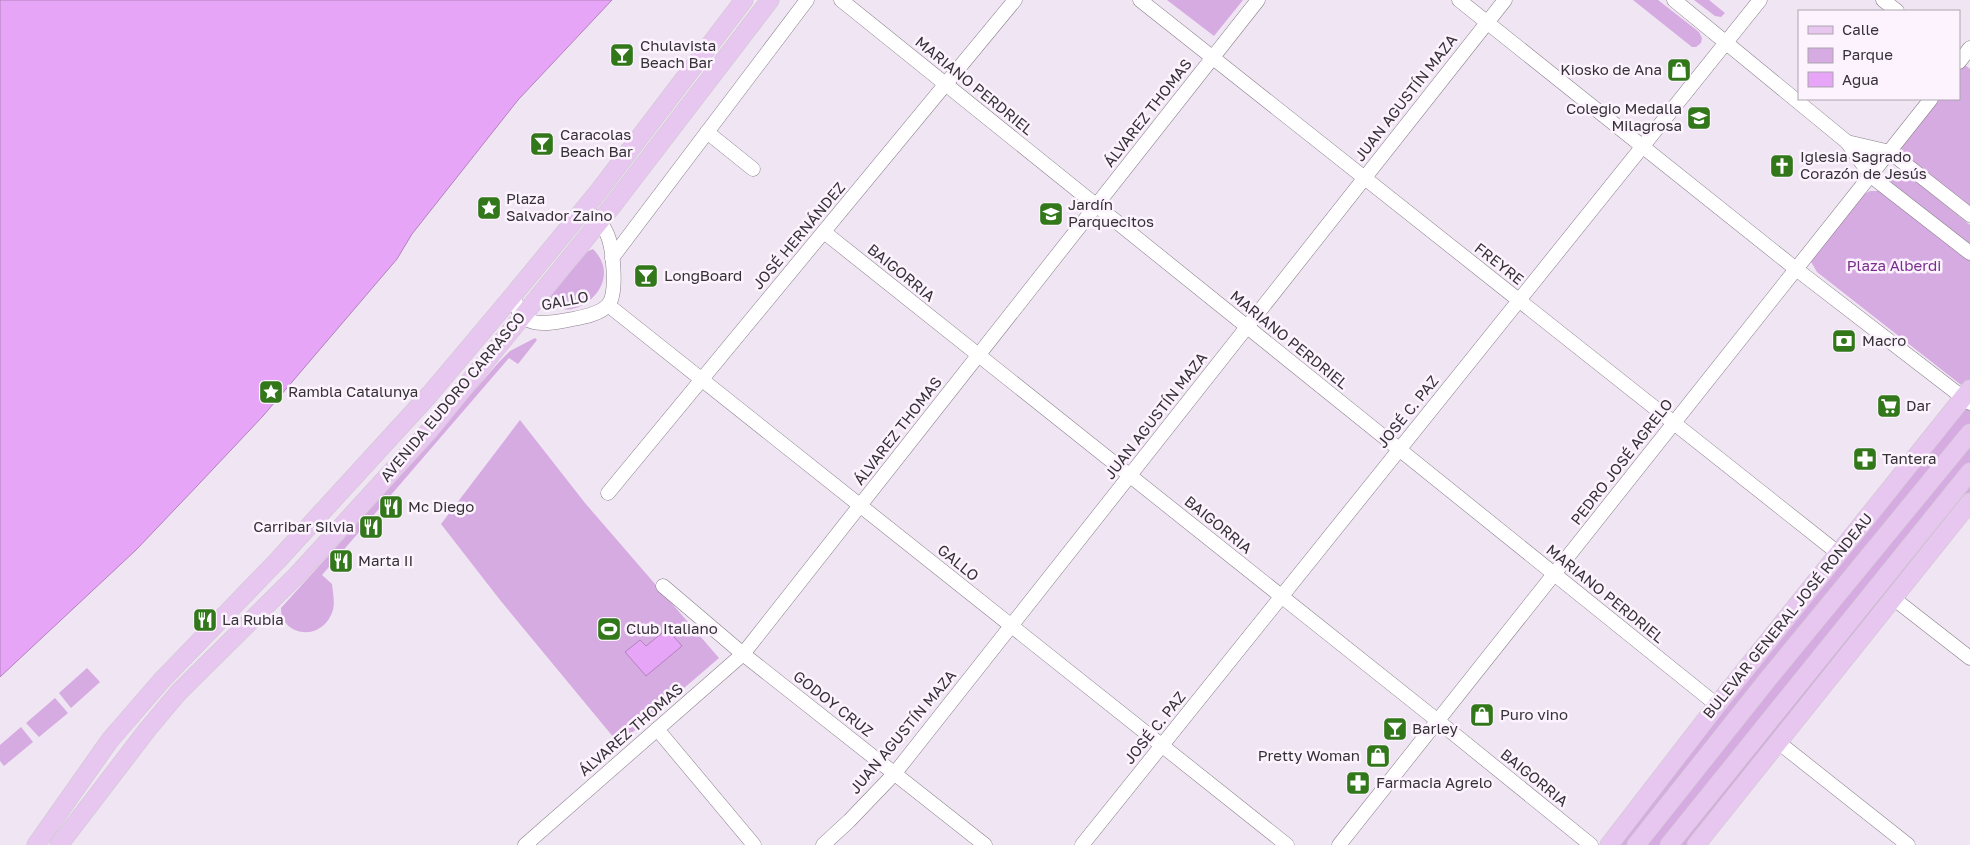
<svg xmlns="http://www.w3.org/2000/svg" width="1970" height="845" font-family="'Golos Text',sans-serif">
<style>
.green{fill:#d6abe1}
.water{fill:#e6a5f6;stroke:#b182bc}
.lines{fill:none;stroke-linecap:round;stroke-linejoin:round}
.minor-casing{stroke:#897f8b;stroke-width:15}
.major-casing{stroke:#cac9cb;stroke-width:19}
.minor{stroke:#fff;stroke-width:14}
.major{stroke:#e7c6ef;stroke-width:18}
.labels{text-anchor:middle;stroke-width:5;stroke-linejoin:round;paint-order:stroke}
.poi-label{font-size:15px;fill:#353136;stroke:#fcf3fe;text-anchor:start}
.street-label{font-size:15px;fill:#353136;stroke:#fcf3fe}
.park-label{font-size:15px;fill:#7a2e8c;stroke:#fcf3fe}
</style>
<rect width="100%" height="100%" fill="#f0e5f3"/>
<g class="green">
<path d="M1167,0H1243L1214,36Z"/>
<path d="M1633,0H1658L1699,32L1702,38L1701,43L1696,47H1692Z"/>
<path d="M1694,0H1709L1725,13L1721,17L1715,16Z"/>
<path d="M1960,61L1970,69V215L1890,152L1931,99H1959Z"/>
<path d="M1898,169L1903,171L1970,225V245L1892,183L1889,178L1893,172Z"/>
<path d="M1870,191H1879L1970,259V382L1965,388L1817,272L1810,260L1861,196Z"/>
<path d="M593,249C630,286 563,332 549,297L588,251Z"/>
<path d="M535,338L537,340L518,364L509,358L322,575L332,584C333,594 336,606 331,615C318,643 280,634 281,608L382,496L499,362L510,351Z"/>
<path d="M1970,389V502L1696,845H1609Z"/>
<path d="M520,420L585,503L719,658L619,744L500,600L441,524Z"/>
<path d="M87,668L100,682L71,708L59,693Z"/>
<path d="M55,698L68,713L39,737L26,723Z"/>
<path d="M21,727L33,742L4,766L0,761V745Z"/>
</g>
<g class="water">
<path d="M0,0H612L518,100L412,234L397,259L263,416L198,485L136,550L0,677Z"/>
<path d="M667,629L682,646L646,676L625,652L640,640L646,646Z"/>
</g>
<g class="lines">
<defs>
<g id="minor">
<path d="M841,0L1717,705"/>
<path d="M1140,0L1838,553"/>
<path d="M1459,0L1796,269L1970,403"/>
<path d="M1674,0L1847,142L1871,176L1970,253"/>
<path d="M1883,0L1897,11"/>
<path d="M1959,62L1970,48"/>
<path d="M707,132L753,169"/>
<path d="M1847,142L1890,152L1970,215"/>
<path d="M824,232L1438,721L1591,845"/>
<path d="M612,258L807,0"/>
<path d="M515,293C515,331 548,324 573,319C584,317 600,314 608,305C618,294 613,247 607,234C602,222 594,216 584,209"/>
<path d="M608,305L1287,845"/>
<path d="M608,493L1015,0"/>
<path d="M663,586L743,654L985,845"/>
<path d="M1893,598L1970,658"/>
<path d="M657,729L754,845"/>
<path d="M1778,742L1908,845"/>
<path d="M525,845L743,654L1258,0"/>
<path d="M823,845L849,821L895,773L1505,0"/>
<path d="M1082,845L1760,0"/>
<path d="M1339,845L1931,99"/>
</g>
<g id="major">
<path d="M36,845L110,740L162,680L278,560L430,394L515,293L598,192L744,0"/>
<path d="M59,845L147,730L178,693L296,576L429,431L613,205L770,0"/>
<path d="M1609,845L1717,705L1970,389"/>
<path d="M1636,845L1768,679L1970,433"/>
<path d="M1669,845L1970,472"/>
<path d="M1696,845L1970,502"/>
</g>
</defs>
<use href="#minor" class="minor-casing"/>
<use href="#major" class="major-casing"/>
<use href="#minor" class="minor"/>
<use href="#major" class="major"/>
</g>
<defs>
<symbol id="bar-square" viewBox="-11 -11 22 22"><rect x="-9" y="-9" width="18" height="18" rx="4" fill="#32781b" stroke="#fcf3fe"/><path d="M-6-5H6L.8 .8V4.5H3.5V6h-7V4.5H-.8V.8Z" fill="#fff"/></symbol>
<symbol id="shop-square" viewBox="-11 -11 22 22"><rect x="-9" y="-9" width="18" height="18" rx="4" fill="#32781b" stroke="#fcf3fe"/><path d="M-5-2.5h2.3a2.7 3.5 0 0 1 5.4 0H5L5.5 6h-11ZM-1.5-2.5h3a1.5 2.3 0 0 0-3 0Z" fill="#fff"/></symbol>
<symbol id="school-square" viewBox="-11 -11 22 22"><rect x="-9" y="-9" width="18" height="18" rx="4" fill="#32781b" stroke="#fcf3fe"/><path d="M0-5L7-2L0 1L-7-2ZM-4 1L0 2.5L4 1V4Q0 6-4 4Z" fill="#fff"/></symbol>
<symbol id="church-square" viewBox="-11 -11 22 22"><rect x="-9" y="-9" width="18" height="18" rx="4" fill="#32781b" stroke="#fcf3fe"/><path d="M-1.2-6h2.4v3.5h3.3v2.4h-3.3V6h-2.4V-.1h-3.3v-2.4h3.3Z" fill="#fff"/></symbol>
<symbol id="sight-square" viewBox="-11 -11 22 22"><rect x="-9" y="-9" width="18" height="18" rx="4" fill="#32781b" stroke="#fcf3fe"/><path d="M0-6L1.8-2.2L6-1.7L2.9 1.2L3.7 5.4L0 3.3L-3.7 5.4L-2.9 1.2L-6-1.7L-1.8-2.2Z" fill="#fff"/></symbol>
<symbol id="bank-square" viewBox="-11 -11 22 22"><rect x="-9" y="-9" width="18" height="18" rx="4" fill="#32781b" stroke="#fcf3fe"/><path d="M-6-4H6V4H-6ZM0-2.3a2.3 2.3 0 1 0 0 4.6a2.3 2.3 0 1 0 0-4.6Z" fill="#fff"/></symbol>
<symbol id="supermarket-square" viewBox="-11 -11 22 22"><rect x="-9" y="-9" width="18" height="18" rx="4" fill="#32781b" stroke="#fcf3fe"/><path d="M-6-5.5h2.5l.6 2H6L4.5 2H-2.5L-4.4-4H-6ZM-1.5 3.2a1.3 1.3 0 1 0 .1 0ZM3 3.2a1.3 1.3 0 1 0 .1 0Z" fill="#fff"/></symbol>
<symbol id="pharmacy-square" viewBox="-11 -11 22 22"><rect x="-9" y="-9" width="18" height="18" rx="4" fill="#32781b" stroke="#fcf3fe"/><path d="M-2-6h4v4h4v4h-4v4h-4v-4h-4v-4h4Z" fill="#fff"/></symbol>
<symbol id="restaurant-square" viewBox="-11 -11 22 22"><rect x="-9" y="-9" width="18" height="18" rx="4" fill="#32781b" stroke="#fcf3fe"/><path d="M-5-6h1v4h1v-4h1v4h1v-4h1v5L-1.5 .5V6h-2V.5L-5-1ZM5-6V6H3V1.5H1.5Q1.5-4 5-6Z" fill="#fff"/></symbol>
<symbol id="stadium-square" viewBox="-11 -11 22 22"><rect x="-9" y="-9" width="18" height="18" rx="4" fill="#32781b" stroke="#fcf3fe"/><path d="M0-5a6.5 5 0 1 0 0 10a6.5 5 0 1 0 0-10ZM-3.5-1.8h7v3.6h-7Z" fill="#fff"/></symbol>
</defs>
<g fill-rule="evenodd">
<use href="#bar-square" x="608" y="41" width="28" height="28"/>
<use href="#shop-square" x="1665" y="56" width="28" height="28"/>
<use href="#school-square" x="1685" y="104" width="28" height="28"/>
<use href="#bar-square" x="528" y="130" width="28" height="28"/>
<use href="#church-square" x="1768" y="152" width="28" height="28"/>
<use href="#sight-square" x="475" y="194" width="28" height="28"/>
<use href="#school-square" x="1037" y="200" width="28" height="28"/>
<use href="#bar-square" x="632" y="262" width="28" height="28"/>
<use href="#bank-square" x="1830" y="327" width="28" height="28"/>
<use href="#sight-square" x="257" y="378" width="28" height="28"/>
<use href="#supermarket-square" x="1875" y="392" width="28" height="28"/>
<use href="#pharmacy-square" x="1851" y="445" width="28" height="28"/>
<use href="#restaurant-square" x="377" y="493" width="28" height="28"/>
<use href="#restaurant-square" x="357" y="513" width="28" height="28"/>
<use href="#restaurant-square" x="327" y="547" width="28" height="28"/>
<use href="#restaurant-square" x="191" y="606" width="28" height="28"/>
<use href="#stadium-square" x="595" y="615" width="28" height="28"/>
<use href="#shop-square" x="1468" y="701" width="28" height="28"/>
<use href="#bar-square" x="1381" y="715" width="28" height="28"/>
<use href="#shop-square" x="1364" y="742" width="28" height="28"/>
<use href="#pharmacy-square" x="1344" y="769" width="28" height="28"/>
</g>
<g class="labels">
<g class="poi-label">
<text x="640" y="51">Chulavista<tspan x="640" dy="17">Beach Bar</tspan></text>
<text x="1662" y="75" text-anchor="end">Kiosko de Ana</text>
<text x="1682" y="114" text-anchor="end">Colegio Medalla<tspan x="1682" dy="17">Milagrosa</tspan></text>
<text x="560" y="140">Caracolas<tspan x="560" dy="17">Beach Bar</tspan></text>
<text x="1800" y="162">Iglesia Sagrado<tspan x="1800" dy="17">Corazón de Jesús</tspan></text>
<text x="506" y="204">Plaza<tspan x="506" dy="17">Salvador Zaino</tspan></text>
<text x="1068" y="210">Jardín<tspan x="1068" dy="17">Parquecitos</tspan></text>
<text x="664" y="281">LongBoard</text>
<text x="1862" y="346">Macro</text>
<text x="288" y="397">Rambla Catalunya</text>
<text x="1906" y="411">Dar</text>
<text x="1882" y="464">Tantera</text>
<text x="408" y="512">Mc Diego</text>
<text x="354" y="532" text-anchor="end">Carribar Silvia</text>
<text x="358" y="566">Marta II</text>
<text x="222" y="625">La Rubia</text>
<text x="626" y="634">Club Italiano</text>
<text x="1500" y="720">Puro vino</text>
<text x="1412" y="734">Barley</text>
<text x="1360" y="761" text-anchor="end">Pretty Woman</text>
<text x="1376" y="788">Farmacia Agrelo</text>
</g>
<g class="street-label">
<text transform="translate(974 86) rotate(39)" y="5">MARIANO PERDRIEL</text>
<text transform="translate(1406 98) rotate(-52)" y="5">JUAN AGUSTÍN MAZA</text>
<text transform="translate(1148 113) rotate(-52)" y="5">ÁLVAREZ THOMAS</text>
<text transform="translate(799 236) rotate(-50)" y="5">JOSÉ HERNÁNDEZ</text>
<text transform="translate(1499 264) rotate(38)" y="5">FREYRE</text>
<text transform="translate(901 273) rotate(39)" y="5">BAIGORRIA</text>
<text transform="translate(565 301) rotate(-11)" y="5">GALLO</text>
<text transform="translate(1289 340) rotate(39)" y="5">MARIANO PERDRIEL</text>
<text transform="translate(453 397) rotate(-50)" y="5">AVENIDA EUDORO CARRASCO</text>
<text transform="translate(1408 412) rotate(-51)" y="5">JOSÉ C. PAZ</text>
<text transform="translate(1156 416) rotate(-52)" y="5">JUAN AGUSTÍN MAZA</text>
<text transform="translate(898 431) rotate(-52)" y="5">ÁLVAREZ THOMAS</text>
<text transform="translate(1622 462) rotate(-52)" y="5">PEDRO JOSÉ AGRELO</text>
<text transform="translate(1218 525) rotate(39)" y="5">BAIGORRIA</text>
<text transform="translate(958 563) rotate(39)" y="5">GALLO</text>
<text transform="translate(1605 594) rotate(39)" y="5">MARIANO PERDRIEL</text>
<text transform="translate(1788 616) rotate(-51)" y="5">BULEVAR GENERAL JOSÉ RONDEAU</text>
<text transform="translate(833 704) rotate(38)" y="5">GODOY CRUZ</text>
<text transform="translate(1155 728) rotate(-51)" y="5">JOSÉ C. PAZ</text>
<text transform="translate(631 730) rotate(-41)" y="5">ÁLVAREZ THOMAS</text>
<text transform="translate(903 732) rotate(-50)" y="5">JUAN AGUSTÍN MAZA</text>
<text transform="translate(1534 778) rotate(39)" y="5">BAIGORRIA</text>
</g>
<g class="park-label">
<text x="1894" y="271">Plaza Alberdi</text>
</g>
</g>
<rect x="1798" y="10" width="162" height="90" fill="#fcf3fe" stroke="#aca5ae"/>
<rect x="1808" y="26" width="25" height="8" fill="#e7c6ef" stroke="#aca5ae"/>
<text x="1842" y="35" font-size="15" fill="#353136">Calle</text>
<rect x="1808" y="48" width="25" height="15" fill="#d6abe1" stroke="#aca5ae"/>
<text x="1842" y="60" font-size="15" fill="#353136">Parque</text>
<rect x="1808" y="72" width="25" height="15" fill="#e6a5f6" stroke="#aca5ae"/>
<text x="1842" y="85" font-size="15" fill="#353136">Agua</text>
</svg>
